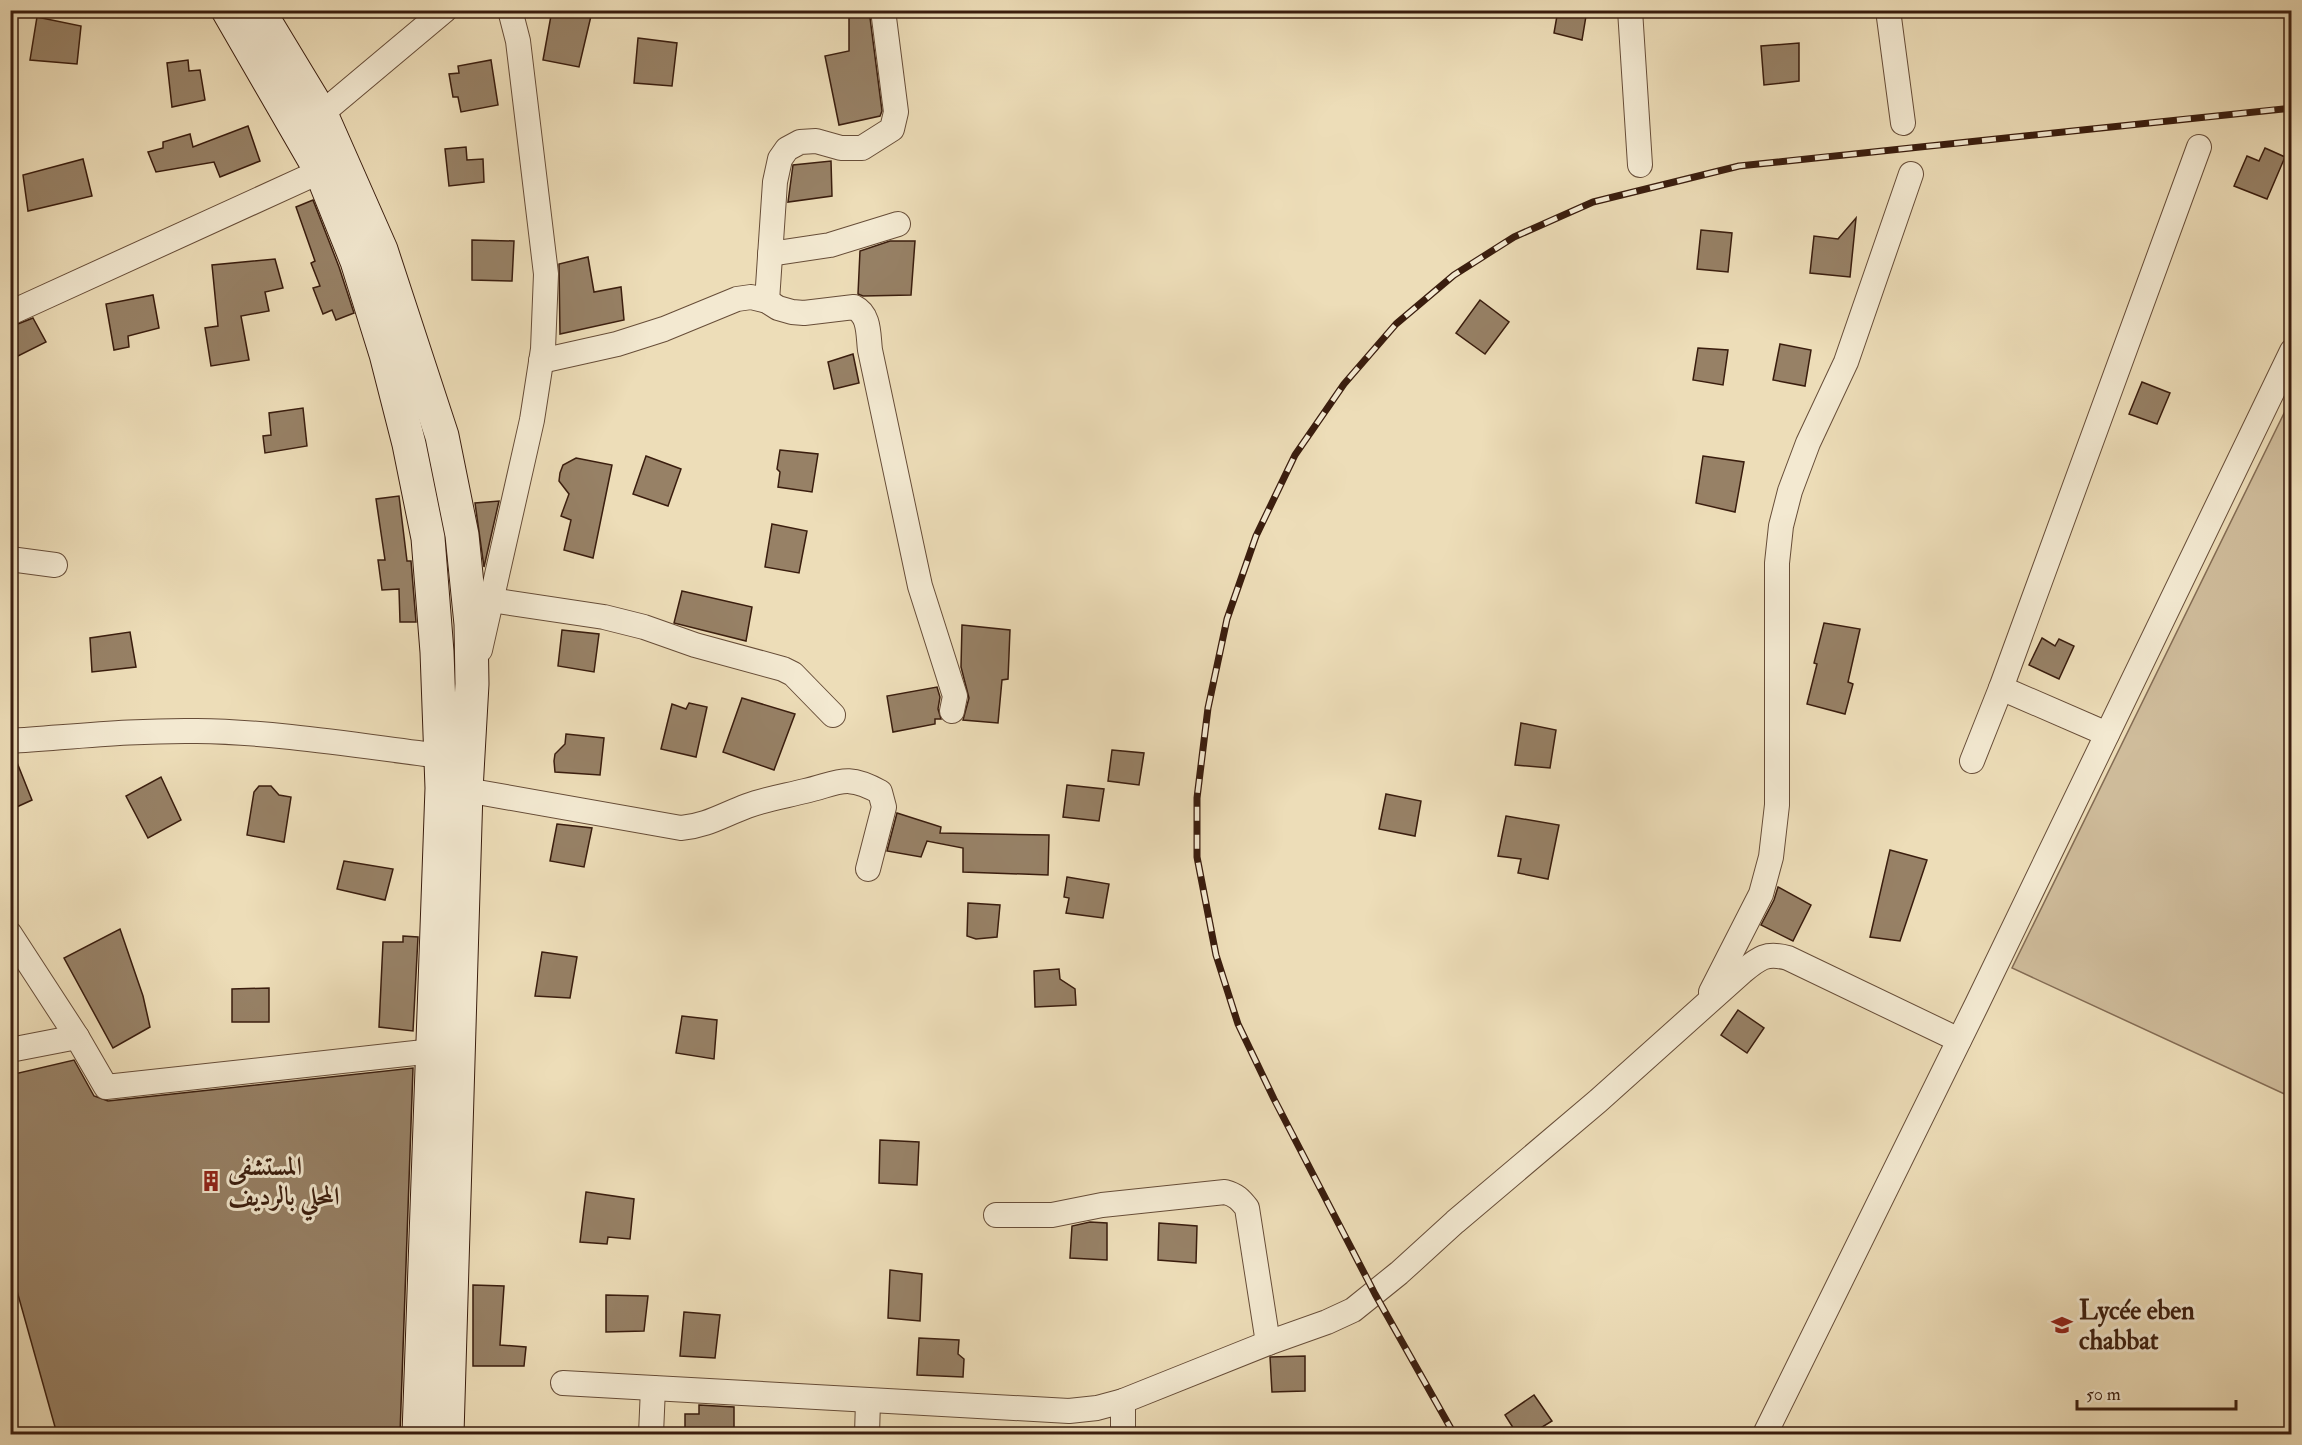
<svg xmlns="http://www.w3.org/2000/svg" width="2302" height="1445" font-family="'IM FELL Double Pica',Amiri,serif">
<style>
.green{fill:#cfbc9b;stroke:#846c54;stroke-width:1.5}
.building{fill:#978166;stroke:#3a1d0e;stroke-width:1.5}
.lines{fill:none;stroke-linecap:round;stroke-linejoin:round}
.street-casing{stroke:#674d38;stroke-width:26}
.secondary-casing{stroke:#3a1d0e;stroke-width:35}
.street{stroke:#f3e9d1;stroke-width:24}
.secondary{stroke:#f3e9d1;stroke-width:33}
.rail-casing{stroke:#3a1d0e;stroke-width:7}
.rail{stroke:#f3e9d1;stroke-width:4.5;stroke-dasharray:14;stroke-linecap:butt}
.labels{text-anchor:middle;stroke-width:6;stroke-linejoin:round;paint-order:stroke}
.poi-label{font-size:26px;font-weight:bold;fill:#3a1d0e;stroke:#f3e9d1;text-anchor:start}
</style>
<rect width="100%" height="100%" fill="#edddb8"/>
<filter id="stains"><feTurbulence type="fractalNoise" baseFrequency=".00333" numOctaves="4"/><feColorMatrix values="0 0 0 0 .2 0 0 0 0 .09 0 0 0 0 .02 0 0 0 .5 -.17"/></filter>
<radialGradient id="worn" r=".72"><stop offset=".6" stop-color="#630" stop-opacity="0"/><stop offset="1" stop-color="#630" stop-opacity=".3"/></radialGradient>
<path class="green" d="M2291,399L2292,1097H2291L2012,968Z"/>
<g class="building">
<path d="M552,10H568L591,16L579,67L543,60Z"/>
<path d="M860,10H869L882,111L880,116L839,125L825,56L849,51V13Z"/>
<path d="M1558,10H1587L1582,40L1554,33Z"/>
<path d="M37,17L81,26L77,64L30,60Z"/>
<path d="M638,38L677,43L672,86L634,83Z"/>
<path d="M1799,43V81L1764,85L1761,46Z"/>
<path d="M188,60L189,71L200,70L205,100L172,107L167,63Z"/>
<path d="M491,60L498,105L461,112L458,97H453L449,74L459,73L458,66Z"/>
<path d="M248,126L260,161L220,177L214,162L156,172L148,152L163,148V142L190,134L193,147Z"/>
<path d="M466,147L467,160L483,159L484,182L449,186L445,149Z"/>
<path d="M2265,148L2285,157L2267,199L2234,186L2247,156L2259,161Z"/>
<path d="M83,159L92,196L28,211L23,175Z"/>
<path d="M831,161L832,196L788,202L793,165Z"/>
<path d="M313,200L339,267L354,313L336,320L332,310L323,314L313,288L320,286L311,263L315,261L296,207Z"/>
<path d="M1856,218L1850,277L1810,273L1814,236L1838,239Z"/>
<path d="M1701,230L1732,233L1728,272L1697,269Z"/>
<path d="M472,240L514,241L512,281L472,280Z"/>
<path d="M890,241H915L911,295L863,296L858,294L860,251Z"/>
<path d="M588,257L594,292L621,287L624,320L560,334L559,264Z"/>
<path d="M275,259L283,288L265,292L269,311L241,316L249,360L211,366L205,328L218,326L212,265Z"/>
<path d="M153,295L159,328L128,336L129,347L114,350L106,304Z"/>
<path d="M1480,300L1509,322L1485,354L1456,333Z"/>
<path d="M33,318L46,342L16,357L10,347V327Z"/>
<path d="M1780,344L1811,350L1805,386L1773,380Z"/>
<path d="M1698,348L1728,350L1723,385L1693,380Z"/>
<path d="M853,354L859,383L834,389L828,362Z"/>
<path d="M2142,382L2170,393L2157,424L2129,414Z"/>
<path d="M303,408L307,446L265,453L263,436L271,435L269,413Z"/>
<path d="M780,450L818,454L812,492L778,487L780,472L777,469Z"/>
<path d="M646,456L681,469L668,506L633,494Z"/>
<path d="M1703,456L1744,462L1735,512L1696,503Z"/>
<path d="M576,458L612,465L593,558L564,550L571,520L561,516L569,494L559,481L560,473L563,465Z"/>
<path d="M399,496L407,561H411L416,622H400L399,589L382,590L378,560H385L376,499Z"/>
<path d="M499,501L484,567L475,503Z"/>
<path d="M772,524L807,531L799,573L765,567Z"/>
<path d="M682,591L752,607L746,641L674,623Z"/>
<path d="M1824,623L1860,629L1848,682L1853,684L1845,714L1807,704L1817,664L1814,663Z"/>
<path d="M962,625L1010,630L1008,679L1002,680L998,723L963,720L969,698L961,667Z"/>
<path d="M562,630L599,634L594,672L558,666Z"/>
<path d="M130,632L136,667L92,672L90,638Z"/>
<path d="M2042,638L2055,646L2059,639L2074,646L2059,679L2029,665Z"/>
<path d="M937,687L940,697L938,709L941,719H935V724L893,732L887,696Z"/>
<path d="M742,698L795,714L774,770L723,752Z"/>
<path d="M689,703L707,707L696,757L661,749L672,704L686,709Z"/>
<path d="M1521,723L1556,730L1550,768L1515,765Z"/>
<path d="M566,734L604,738L600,775L555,772L554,761L555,754L565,744Z"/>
<path d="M1112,750L1144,753L1139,785L1108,781Z"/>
<path d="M10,755H14L32,800L10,810Z"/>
<path d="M161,777L181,820L148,838L126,796Z"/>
<path d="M1067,785L1104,789L1099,821L1063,817Z"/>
<path d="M259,786H271L279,795L291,797L284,842L247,835L254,792Z"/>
<path d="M1386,794L1421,801L1415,836L1379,829Z"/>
<path d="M897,813L941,827L940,833L1049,835L1048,875L963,872V848L927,841L921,857L887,851Z"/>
<path d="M1506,816L1559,825L1548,879L1518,873L1521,859L1498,856Z"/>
<path d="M557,824L592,828L584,867L550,861Z"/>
<path d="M1890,850L1927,860L1900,941L1870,937Z"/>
<path d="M344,861L393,869L385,900L337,889Z"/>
<path d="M1067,877L1109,884L1103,918L1066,913L1069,898L1064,897Z"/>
<path d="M1778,887L1811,905L1793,941L1761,925L1774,900Z"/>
<path d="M968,903L1000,905L997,937L976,939L967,936Z"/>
<path d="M120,929L143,996L150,1027L113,1048L64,958Z"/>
<path d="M403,936L418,937L413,1031L379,1027L383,942H403Z"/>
<path d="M542,952L577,957L570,998L535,996Z"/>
<path d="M1059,969L1060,979L1075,989L1076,1005L1035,1007L1034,971Z"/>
<path d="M269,988V1022H232V989Z"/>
<path d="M1738,1010L1764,1028L1747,1053L1721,1035Z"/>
<path d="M682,1016L717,1020L714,1059L676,1053Z"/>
<path d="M74,1060L94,1096L108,1101L413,1068L400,1434H57L10,1266V1075Z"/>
<path d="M880,1140L919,1142L917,1185L879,1183Z"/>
<path d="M586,1192L634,1199L630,1239L608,1237L607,1244L580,1242Z"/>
<path d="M1090,1222L1107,1223V1260L1070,1258L1072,1226Z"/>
<path d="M1159,1223L1197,1226L1196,1263L1158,1260Z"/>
<path d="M890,1270L922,1274L920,1321L888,1318Z"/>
<path d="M473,1285L504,1286L500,1345L526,1347L524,1366H473Z"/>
<path d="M606,1295L648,1296L644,1331L606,1332Z"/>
<path d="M684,1312L720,1315L715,1358L680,1356Z"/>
<path d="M919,1338L959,1340L958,1354L964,1359L963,1377L917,1375Z"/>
<path d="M1305,1356V1391L1272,1392L1270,1357Z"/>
<path d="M1534,1395L1552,1421L1531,1434H1517L1505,1415Z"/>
<path d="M699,1405L734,1407V1430L685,1431V1414H699Z"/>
</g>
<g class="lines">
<defs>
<g id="street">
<path d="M1630,10L1640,165"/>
<path d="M1888,10L1903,123"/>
<path d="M307,121L321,114L445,10"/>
<path d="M770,254L830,245L898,224"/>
<path d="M767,301L775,182L780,159L787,149L800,142L816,141L841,148H862L892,129L896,112L883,10"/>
<path d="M10,313L321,171"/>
<path d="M541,361L617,344L664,329L737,299L751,297L767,301L778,308L792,312L804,313L854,307C870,315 868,334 870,350L920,586L955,696L952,711"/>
<path d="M10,559L55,565"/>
<path d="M491,600L604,617L644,627L695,645L783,669L793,674L833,715"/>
<path d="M480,650L532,420L543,349L546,274L518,41L510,10"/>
<path d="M2001,688L2107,734"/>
<path d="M10,741C72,737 135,730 197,731C278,732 360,746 441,756"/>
<path d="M1972,761L2001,688L2199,147"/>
<path d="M466,790L681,828C706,826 723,815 747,806C766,799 785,796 805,791C839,783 846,773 880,792L884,807L868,869"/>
<path d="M10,934L77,1037L106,1087L433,1051L449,1052"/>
<path d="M1711,992L1761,894L1771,857L1777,805V563L1781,526L1790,491L1808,443L1846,362L1911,174"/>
<path d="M10,1050L77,1037"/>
<path d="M996,1215H1052L1102,1205L1225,1192C1236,1195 1240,1199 1247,1208L1268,1343"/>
<path d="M563,1383L1069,1411L1097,1408L1123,1401L1268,1343L1327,1322L1353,1310L1399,1273L1455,1222L1598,1101L1742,972C1759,958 1766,952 1788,958L1959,1040"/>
<path d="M1123,1401V1434"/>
<path d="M651,1434L653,1388"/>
<path d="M867,1434L868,1401"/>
<path d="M1765,1434L1977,1004L2292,351"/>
</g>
<g id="secondary">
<path d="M228,10L321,171L357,261L386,354L409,444L428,538L437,652L442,788L419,1434"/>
<path d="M258,10L321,114L381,250L442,436L462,535L471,624L472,684L466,790L447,1434"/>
</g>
</defs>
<use href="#street" class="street-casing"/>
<use href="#secondary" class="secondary-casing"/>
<use href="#street" class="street"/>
<use href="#secondary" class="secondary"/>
<defs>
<path id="rail" d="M1454,1434L1375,1294L1274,1099L1238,1024L1216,955L1197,857V798L1208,708L1227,619L1256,536L1295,455L1344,384L1396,324L1454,275L1514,237L1593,202L1739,166L2292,108"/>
</defs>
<use href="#rail" class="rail-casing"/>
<use href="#rail" class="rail"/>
</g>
<defs>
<symbol id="building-bare" viewBox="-9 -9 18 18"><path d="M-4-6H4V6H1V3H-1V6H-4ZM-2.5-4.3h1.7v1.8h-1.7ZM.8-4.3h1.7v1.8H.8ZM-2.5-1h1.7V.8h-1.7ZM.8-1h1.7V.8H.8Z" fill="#8f2418" stroke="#f3e9d1" stroke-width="2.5" paint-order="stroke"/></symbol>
<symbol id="school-bare" viewBox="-9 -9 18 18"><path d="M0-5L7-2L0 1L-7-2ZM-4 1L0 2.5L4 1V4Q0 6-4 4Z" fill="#8f2418" stroke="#f3e9d1" stroke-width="2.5" paint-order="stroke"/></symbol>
</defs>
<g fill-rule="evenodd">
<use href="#building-bare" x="196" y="1166" width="30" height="30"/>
<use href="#school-bare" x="2047" y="1310" width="30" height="30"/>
</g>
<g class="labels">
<g class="poi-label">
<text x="228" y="1175">المستشفى<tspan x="228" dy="30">المحلي بالرديف</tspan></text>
<text x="2079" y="1319">Lycée eben<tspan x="2079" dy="30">chabbat</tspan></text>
</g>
</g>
<rect width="2302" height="1445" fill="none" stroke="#edddb8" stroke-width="36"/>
<rect x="12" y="12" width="2278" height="1421" fill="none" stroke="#3a1d0e" stroke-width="3"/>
<rect x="18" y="18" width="2266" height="1409" fill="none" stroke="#3a1d0e" stroke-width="1.5"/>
<path d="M2077 1400v9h159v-9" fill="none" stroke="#3a1d0e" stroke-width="3"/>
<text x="2086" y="1400" font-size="18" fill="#3a1d0e" stroke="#f3e9d1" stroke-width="4.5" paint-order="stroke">50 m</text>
<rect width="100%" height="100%" filter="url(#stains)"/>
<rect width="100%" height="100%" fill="url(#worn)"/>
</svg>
